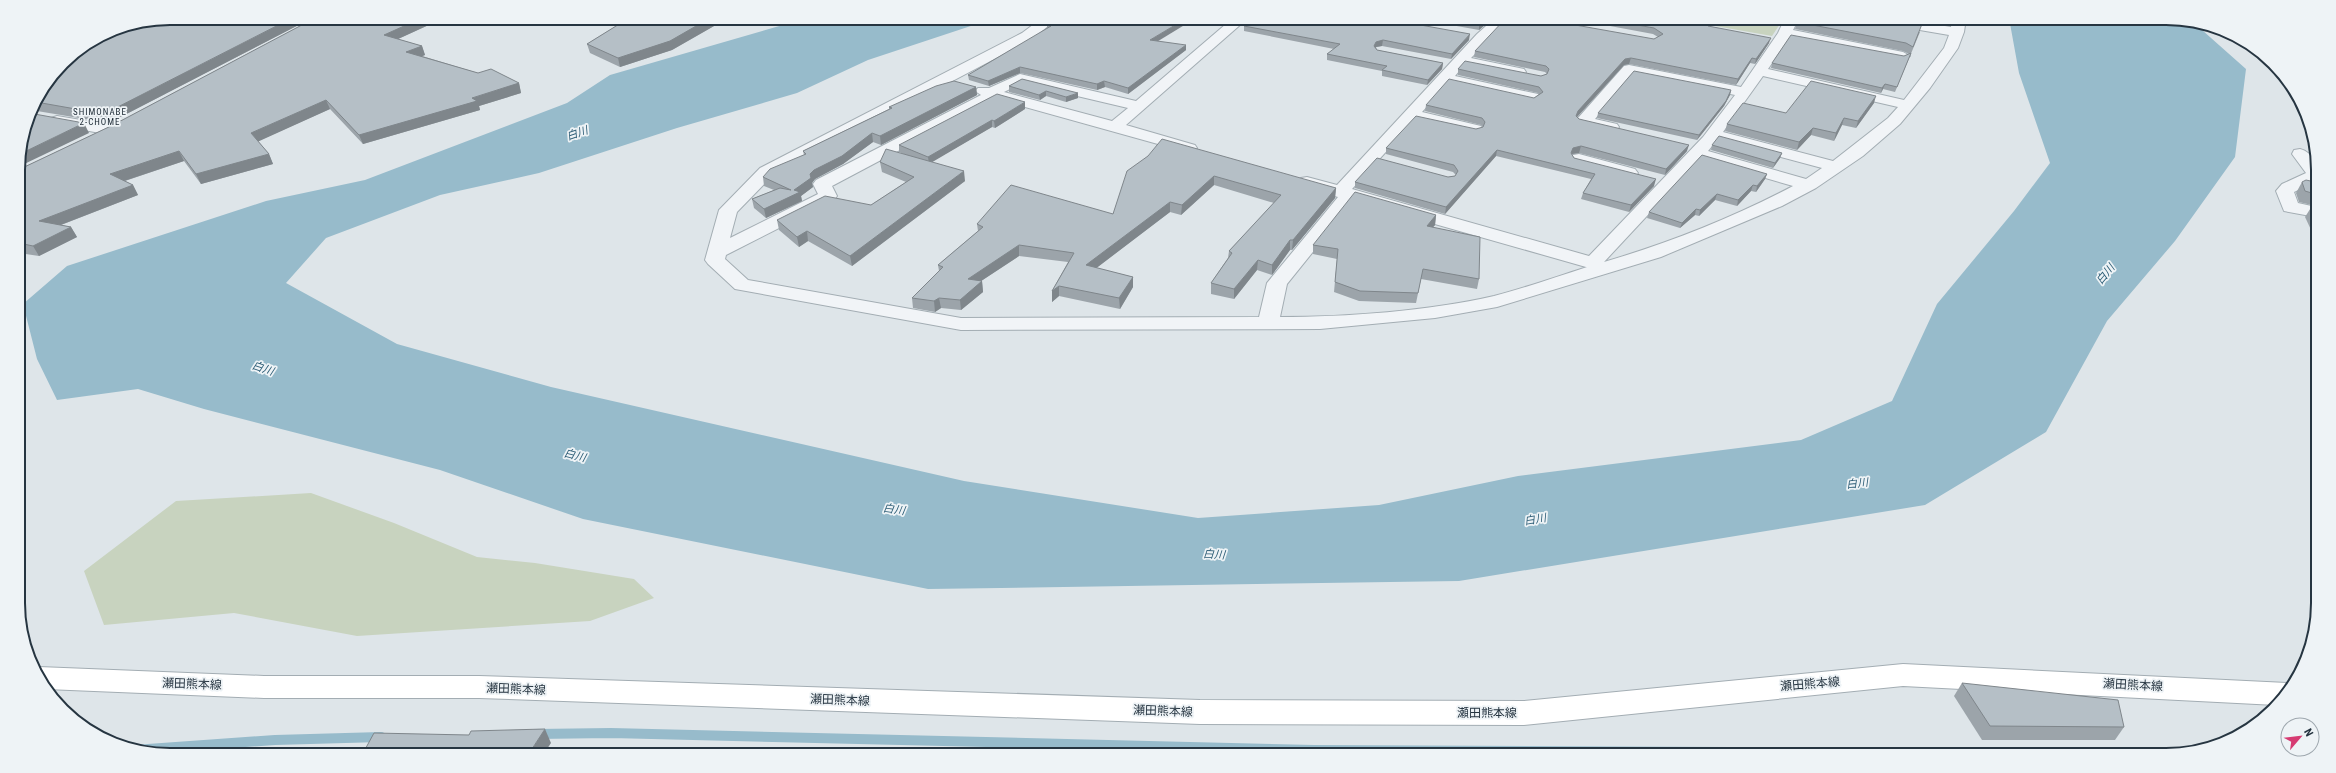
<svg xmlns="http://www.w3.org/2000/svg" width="2336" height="773" font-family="'Roboto Condensed','Noto Sans JP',sans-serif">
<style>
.green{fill:#c8d3bf}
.water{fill:#97bbcb}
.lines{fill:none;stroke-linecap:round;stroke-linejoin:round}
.stream{stroke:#97bbcb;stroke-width:10}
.street-casing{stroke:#a3adb3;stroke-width:2}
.secondary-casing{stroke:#a3adb3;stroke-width:2}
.street{fill:#f1f4f7;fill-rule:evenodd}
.secondary{fill:#fff;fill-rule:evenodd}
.wall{fill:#9ca4aa}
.shaded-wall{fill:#7f868b}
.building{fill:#b5bfc6;stroke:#7f868b}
.labels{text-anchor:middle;stroke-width:3.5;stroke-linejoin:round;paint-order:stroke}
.far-neighbourhood-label{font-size:9px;letter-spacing:1px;fill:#192631;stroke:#eef3f6}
.water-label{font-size:11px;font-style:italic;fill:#2e5e77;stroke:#eef3f6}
.near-street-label{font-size:12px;fill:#263541;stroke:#eef3f6}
.rim{fill:none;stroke:#263541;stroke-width:2}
</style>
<rect width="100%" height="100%" fill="#dee5e9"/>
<g class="green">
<path d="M1670,18H1784L1772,36Z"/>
<path d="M311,493L394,523L477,557L535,563L634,579L654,598L590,621L357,636L234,613L104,625L84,571L176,501Z"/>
</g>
<path class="water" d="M807,18H995L868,60L797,93L677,128L539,173L440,195L326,238L286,283L397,344L551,387L964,481L1198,518L1379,505L1518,476L1801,440L1892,401L1937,304L2014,211L2050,163L2019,73L2009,18H2166L2193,22L2246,69L2235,157L2175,241L2107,321L2046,432L1925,505L1459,581L928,589L583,519L440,470L204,409L138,389L57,400L37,359L23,304L67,266L266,201L365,180L567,103L610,75Z"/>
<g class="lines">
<g class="stream">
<path d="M536,734L611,733L1314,750L2181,754"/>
<path d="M134,750L275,740L381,737"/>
</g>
<defs>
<g id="street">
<path d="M1042,18H1058L1032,39L772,176L737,212L730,238L818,194L813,184L816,180L981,95L975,91L978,88H989L1020,74L1136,101L1233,18H1248L1126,125L1195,145L1197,148L1195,151H1183L996,99L832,186L837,196L834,200L726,255L725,259L748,280L961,318L1259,317L1267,283L1338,197L1301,186L1298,182L1301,178L1307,177L1337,185L1477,34L1495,18H1510L1471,58L1524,69L1526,72L1524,75L1519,76L1464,65L1455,76L1538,94L1541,97L1538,100L1533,102L1449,82L1422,112L1481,126L1483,129L1481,132L1475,134L1415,120L1352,189L1589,256L1703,137L1735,95L1632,74L1595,119L1617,124L1619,127L1617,130L1611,132L1578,124L1576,121L1578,118L1624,66L1629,65L1741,87L1778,33L1785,18H1799L1793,30L1903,52L1910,56L1903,60L1789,38L1768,69L1904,100L1944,48L1949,35L1873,22L1866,18H1897L1951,27L1952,18H1966L1964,32L1958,48L1930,88L1900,124L1863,156L1816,188L1782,206L1661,257L1497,307L1435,318L1320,329L961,330L735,289L708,264L705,260L719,210L760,168L1022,33ZM1763,76L1898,107L1888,118L1833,161L1723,132ZM1022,83L1128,108L1112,121L1004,92ZM1717,140L1822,168L1806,179L1708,151ZM1700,159L1793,186C1734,217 1669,243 1604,262ZM1354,201L1586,267H1587C1556,277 1525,288 1494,296C1429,311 1346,317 1280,317L1287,284Z"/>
<path d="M1248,18H1295L1286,26L1281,27L1249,22Z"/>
<path d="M57,116L111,125L117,127L119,130L117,133L111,135L51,124L49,121L51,118Z"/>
<path d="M2300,149C2316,153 2315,169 2315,182L2294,192L2298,203L2316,207V217L2284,211L2276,191L2282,184L2306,173L2292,154L2294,150Z"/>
<path d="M1579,154L1635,169L1638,173L1635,177L1629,178L1573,163L1571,159L1573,155Z"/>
</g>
<path id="secondary" d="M1903,664L2287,683L2294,685L2276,705L1903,686L1524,725L1200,724L479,698H264L46,689L33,669L39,667L264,676H479L1200,700L1524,701Z"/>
</defs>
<use href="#street" class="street-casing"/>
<use href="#secondary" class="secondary-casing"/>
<use href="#street" class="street"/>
<use href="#secondary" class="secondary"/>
</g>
<g class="wall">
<path d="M170,18H312L109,123L31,110L63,62Z"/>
<path d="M315,18H444L398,39L422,46L425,55L422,56L478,73L519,83L521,93L479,106L480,110L363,144L330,109L258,141L269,154L273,164L201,184L184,161L125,181L133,185L138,195L61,225L71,227L77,237L39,256L19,253L18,170L113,125Z"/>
<path d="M629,18H728L672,50L620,67L590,53L587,44Z"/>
<path d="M1412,18H1493L1479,30Z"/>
<path d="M1567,18H1683L1708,26L1769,43L1755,64L1750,63L1736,85L1629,64L1624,65L1577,117L1579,119L1687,151L1665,175L1579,153L1572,154L1574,158L1654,186L1629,212L1581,199L1583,193L1591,179L1496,156L1445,214L1355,188V182L1448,177L1455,176L1456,175L1453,172L1386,154V148L1476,129L1483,127L1481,125L1425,111L1426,105L1534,98L1539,94L1538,93L1458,75V69L1541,76L1547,74L1545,72L1474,57L1475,51L1654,39L1658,37L1653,34Z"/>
<path d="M1907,18H1931L1930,22Z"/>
<path d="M1403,19L1402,20L1404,22L1469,40L1451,59L1382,46L1376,47L1377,50L1443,63L1442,69L1427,85L1382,76V71L1327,60V54L1334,49L1244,31V26L1287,22Z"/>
<path d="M1797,22L1920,32L1895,92L1883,89L1881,93L1771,68L1772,63L1904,56L1909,54L1903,51L1795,29Z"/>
<path d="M1047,25L1158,41L1186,50L1128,94L1105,87L1097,90L1020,73L989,86L969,80L968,75L1047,29Z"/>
<path d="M1022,79L1078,98L1066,102L1046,96L1040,100L1009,92V86Z"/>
<path d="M976,87L977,95L881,145L873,142L843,164L815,179L812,183L813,187L801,196L802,201L766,218L754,208L752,199L774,190L764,186L763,177L804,155L803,151L889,109V107Z"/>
<path d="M1731,90L1730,95L1724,106L1697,140L1597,118L1598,113Z"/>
<path d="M1874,103L1856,128L1842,125L1834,141L1811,135L1797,150L1725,131L1727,124L1786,113Z"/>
<path d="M1025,109L995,128L992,127L931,162L965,181L852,266L808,241L799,247L779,230L777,220L871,205L906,182L882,172L880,162L906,155L899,152V145Z"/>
<path d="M1712,145L1782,153L1780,158L1773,168L1711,150Z"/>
<path d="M1148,156L1336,188L1335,198L1292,250H1290L1272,275L1257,270L1234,299L1211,294V283L1228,258L1229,251L1274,203L1214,185L1181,215L1170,212L1096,268L1133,277V287L1120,309L1059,296L1052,302V291L1068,262L1019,256L981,281H982L983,292L961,310L941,308L935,312L913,308L912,298L939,271L938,265L978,231L977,224L1113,214Z"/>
<path d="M1767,174L1765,179L1756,192L1751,191L1737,206L1715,200L1699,216L1695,215L1680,228L1647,218L1649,212Z"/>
<path d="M2302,182H2315L2316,206L2299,202L2296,193Z"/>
<path d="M2312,206L2316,207V234H2313L2305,217Z"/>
<path d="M1436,215L1435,225L1433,227L1479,279L1477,289L1421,279L1416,303L1359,301L1334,292L1337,259L1313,254V245Z"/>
<path d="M1962,683L2124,727L2115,740H1982L1954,696Z"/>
</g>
<g class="shaded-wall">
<path d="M292,18H312L109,123L104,114Z"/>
<path d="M422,18H444L387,44L384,35Z"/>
<path d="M710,18H728L672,50L620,67L618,58Z"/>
<path d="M1187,18H1196L1150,46V40Z"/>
<path d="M1487,18H1493L1479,30V25Z"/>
<path d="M1470,34L1469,40L1451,59L1452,54Z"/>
<path d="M1771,38L1769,43L1755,64L1756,59Z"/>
<path d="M1383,40L1382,46L1376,47L1374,52V46L1376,42Z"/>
<path d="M1186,45V50L1128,94V88Z"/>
<path d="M422,46L425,55L410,61L406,52Z"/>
<path d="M1631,58L1629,64L1624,65L1577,117L1576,116L1578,111L1625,59Z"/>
<path d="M1752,58L1750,63L1736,85L1738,79Z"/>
<path d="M1443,63L1442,69L1427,85L1428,80Z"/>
<path d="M1020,67V73L989,86L988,81Z"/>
<path d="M1104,81L1105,87L1097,90V84Z"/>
<path d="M519,83L521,93L479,106L480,110L363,144L359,135Z"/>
<path d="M1885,84L1883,89L1881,93L1882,88Z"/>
<path d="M976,87L977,95L881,145L880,136Z"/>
<path d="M1731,90L1730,95L1724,106L1697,140L1699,135Z"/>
<path d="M1046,91V96L1040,100L1039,95Z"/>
<path d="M1078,93V98L1066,102V97Z"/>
<path d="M1876,96L1874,103L1856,128L1858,121Z"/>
<path d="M326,100L330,109L255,143L251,133Z"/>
<path d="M1025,102V109L995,128L994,121Z"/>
<path d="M1844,118L1842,125L1834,141L1836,133Z"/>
<path d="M992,120V127L929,164L928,157Z"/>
<path d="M84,123L89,133L18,167V160L20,154Z"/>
<path d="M1813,128L1811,135L1797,150L1799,142Z"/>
<path d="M872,133L873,142L843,164L815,179L812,183L813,187L801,196L802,201L766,218L764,209L794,190L814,170Z"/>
<path d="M1689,145L1687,151L1665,175L1666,169Z"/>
<path d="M1581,146L1579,153L1572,154L1571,153L1573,148Z"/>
<path d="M1497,150L1496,156L1445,214L1446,207Z"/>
<path d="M179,151L184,161L115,184L110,174Z"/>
<path d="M1782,153L1780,158L1773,168L1775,163Z"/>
<path d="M269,154L273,164L201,184L196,174Z"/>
<path d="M964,171L965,181L852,266L850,256Z"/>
<path d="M1767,174L1765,179L1756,192L1757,186Z"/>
<path d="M1214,176V185L1181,215L1182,205Z"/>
<path d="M1656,179L1654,186L1629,212L1631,205Z"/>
<path d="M133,185L138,195L45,231L39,221Z"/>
<path d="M1753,185L1751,191L1737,206L1738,200Z"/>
<path d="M1336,188L1335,198L1292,250L1293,240Z"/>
<path d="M1717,194L1715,200L1699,216L1700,210Z"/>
<path d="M1170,202V212L1086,276V265Z"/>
<path d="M1696,209L1695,215L1680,228L1682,223Z"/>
<path d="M1436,215L1435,225L1426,235L1427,226Z"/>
<path d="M71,227L77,237L39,256L33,246Z"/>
<path d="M807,231L808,241L799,247L797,237Z"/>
<path d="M1290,240V250L1272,275V265Z"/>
<path d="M1019,245V256L969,289L968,279Z"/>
<path d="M1258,260L1257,270L1234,299V289Z"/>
<path d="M1133,277V287L1120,309L1119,298Z"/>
<path d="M982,281L983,292L961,310L960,300Z"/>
<path d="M1059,286V296L1052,302V291Z"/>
<path d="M939,298L941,308L935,312L934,301Z"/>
<path d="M545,729L551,743L543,755H528Z"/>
</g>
<g class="building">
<path d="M170,18H292L104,114L36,102L63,62L112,29Z"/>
<path d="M315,18H422L384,35L422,46L406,52L478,73L491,69L519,83L472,98L477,101L359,135L326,100L251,133L269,154L196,174L179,151L110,174L133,185L39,221L71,227L33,246L19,243L18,170L113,125Z"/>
<path d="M629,18H710L670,41L618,58L587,44Z"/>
<path d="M1064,18H1187L1150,40L1186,45L1128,88L1104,81L1097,84L1020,67L988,81L968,75L1051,26L1047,25Z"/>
<path d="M1252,18L1287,22L1291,18H1402L1404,22L1470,34L1452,54L1383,40L1376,42L1374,46L1377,50L1443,63L1428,80L1382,70L1387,66L1327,54L1340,44L1244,26Z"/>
<path d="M1442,18H1487L1479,25Z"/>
<path d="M1506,18H1536L1654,39L1663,34L1654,28L1598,18H1683L1705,22L1708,26L1771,38L1756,59L1752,58L1738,79L1631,58L1625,59L1578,111L1576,116L1579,119L1689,145L1666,169L1581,146L1573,148L1571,153L1574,158L1656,179L1631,205L1583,193L1595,174L1497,150L1446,207L1355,182L1377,158L1448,177L1455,176L1458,171L1454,165L1386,148L1416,116L1476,129L1483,127L1485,122L1482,118L1426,105L1449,79L1534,98L1543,92L1539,87L1458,69L1465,61L1541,76L1547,74L1549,69L1546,66L1475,51Z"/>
<path d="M1799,18H1884L1922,24L1913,47L1906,43L1797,22Z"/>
<path d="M1791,35L1904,56L1911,53L1897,87L1885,84L1882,88L1772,63Z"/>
<path d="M1634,71L1731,90L1726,101L1699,135L1598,113Z"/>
<path d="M1022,79L1078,93L1066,97L1046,91L1039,95L1009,86Z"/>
<path d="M954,81L976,87L880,136L872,133L842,156L814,170L810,174L811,178L794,190L800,192L764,209L752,199L780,188L791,190L763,177L770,169L806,154L803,151L892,108L889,107L936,86Z"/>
<path d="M1811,81L1876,96L1858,121L1844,118L1836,133L1813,128L1799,142L1727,124L1743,103L1786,113Z"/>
<path d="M997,94L1025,102L994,121L992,120L928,157L899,145Z"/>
<path d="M29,113L84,123L20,154Z"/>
<path d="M1719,136L1782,153L1775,163L1712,145Z"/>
<path d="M1162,139L1336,188L1293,240H1290L1272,265L1258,260L1234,289L1211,283L1232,253L1229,251L1281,195L1214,176L1182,205L1170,202L1086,265L1133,277L1119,298L1059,286L1052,291L1074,253L1019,245L968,279L982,281L960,300L939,298L934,301L912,298L943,267L938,265L983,227L977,224L1011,185L1113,214L1127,171L1148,156Z"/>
<path d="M886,149L964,171L850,256L807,231L797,237L777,220L825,196L871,205L914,177L880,162Z"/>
<path d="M1702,155L1767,174L1757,186L1753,185L1738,200L1717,194L1700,210L1696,209L1682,223L1649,212Z"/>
<path d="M2306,180L2315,182V194L2305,191L2302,182Z"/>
<path d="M1355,192L1436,215L1427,226L1480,237L1479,279L1423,269L1418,293L1360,291L1335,282L1338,249L1313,245Z"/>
<path d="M2312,206L2316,207V215Z"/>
<path d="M1962,683L2118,700L2124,727L1990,726Z"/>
<path d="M545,729L528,755H362L374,733L469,735L471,731Z"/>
</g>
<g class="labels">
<g class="far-neighbourhood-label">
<text x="100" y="115">SHIMONABE<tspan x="100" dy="10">2-CHOME</tspan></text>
</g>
<g class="water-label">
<text transform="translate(577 133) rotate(-19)" y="4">白川</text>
<text transform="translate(2105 274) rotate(-50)" y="4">白川</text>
<text transform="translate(263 368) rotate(19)" y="4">白川</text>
<text transform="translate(575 455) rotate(14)" y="4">白川</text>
<text transform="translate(1857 483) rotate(-6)" y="4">白川</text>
<text transform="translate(894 509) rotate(8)" y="4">白川</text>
<text transform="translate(1535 519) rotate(-9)" y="4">白川</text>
<text transform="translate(1214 554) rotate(4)" y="4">白川</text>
</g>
<g class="near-street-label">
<text transform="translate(192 684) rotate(2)" y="4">瀬田熊本線</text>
<text transform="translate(1810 684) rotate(-5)" y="4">瀬田熊本線</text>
<text transform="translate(2133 685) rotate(3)" y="4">瀬田熊本線</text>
<text transform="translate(516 689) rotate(2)" y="4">瀬田熊本線</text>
<text transform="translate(840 700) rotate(2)" y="4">瀬田熊本線</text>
<text transform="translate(1163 711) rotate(2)" y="4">瀬田熊本線</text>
<text x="1487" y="717">瀬田熊本線</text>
</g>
</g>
<path d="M0 0H2336V773H0ZM170 25H2166A145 145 0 0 1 2311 170V603A145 145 0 0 1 2166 748H170A145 145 0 0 1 25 603V170A145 145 0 0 1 170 25Z" fill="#eef3f6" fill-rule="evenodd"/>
<path class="rim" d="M170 25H2166A145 145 0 0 1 2311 170V603A145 145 0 0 1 2166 748H170A145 145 0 0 1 25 603V170A145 145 0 0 1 170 25Z"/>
<g transform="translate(2300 737) rotate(62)"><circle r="19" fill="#eef3f6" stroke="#9ea7ae"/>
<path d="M0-3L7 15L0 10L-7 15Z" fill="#d63a72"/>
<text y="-6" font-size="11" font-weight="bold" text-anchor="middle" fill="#263541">N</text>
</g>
</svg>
